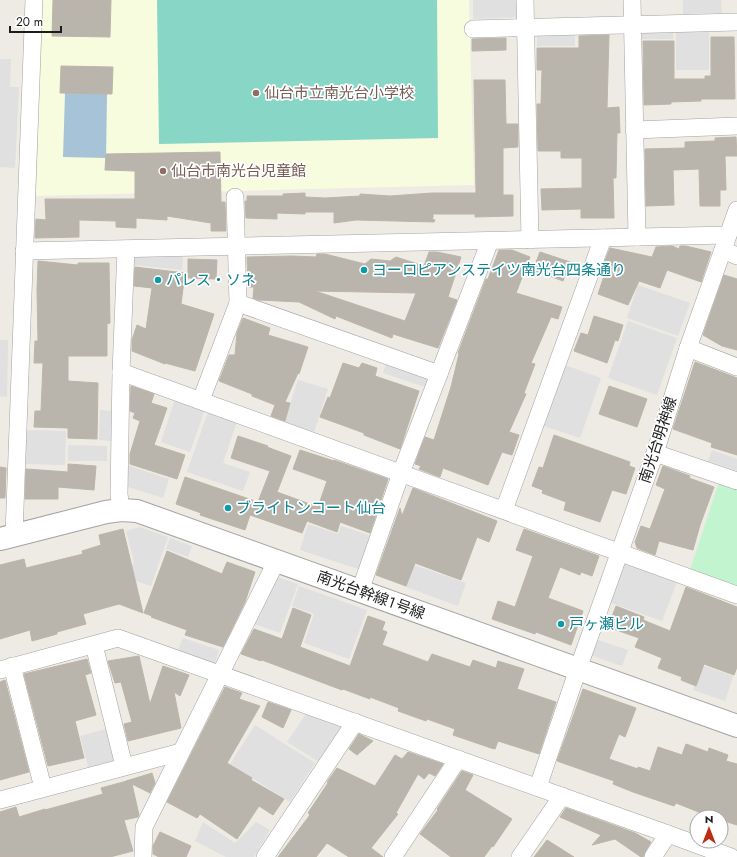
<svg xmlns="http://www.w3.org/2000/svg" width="737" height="857" font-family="Jost,'Noto Sans JP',sans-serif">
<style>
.education{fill:#f6fcdd}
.park{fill:#c2f4cf}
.pitch{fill:#87d6c6}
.parking{fill:#e0e0e0}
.water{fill:#a6c3d7}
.building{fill:#b9b4ac;stroke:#bdb5a7;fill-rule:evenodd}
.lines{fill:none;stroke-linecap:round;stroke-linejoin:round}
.minor-casing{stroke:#a3a3a3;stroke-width:18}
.tertiary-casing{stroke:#a3a3a3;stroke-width:24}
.minor{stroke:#fff;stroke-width:17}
.tertiary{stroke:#fff;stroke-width:22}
.education-dot{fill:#8d6e63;stroke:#fff;stroke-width:1.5}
.culture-dot{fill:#0f9aa8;stroke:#fff;stroke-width:1.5}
.labels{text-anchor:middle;stroke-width:3.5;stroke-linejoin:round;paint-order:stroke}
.education-label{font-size:15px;fill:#785e54;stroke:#fff;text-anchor:start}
.culture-label{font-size:15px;fill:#0d838f;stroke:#fff;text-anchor:start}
.street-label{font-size:15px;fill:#1c1c1c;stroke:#fff}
</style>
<rect width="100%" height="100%" fill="#edebe3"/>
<path class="education" d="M43,0H469L474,185L36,196Z"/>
<path class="park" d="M719,482L737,489V587L690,570Z"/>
<path class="pitch" d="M157,0H437L438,138L159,144Z"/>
<g class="parking">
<path d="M473,0H518L519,17L473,19Z"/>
<path d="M683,0H721L722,13L683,14Z"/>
<path d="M709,28V70H676V29Z"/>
<rect x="639" y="29" width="34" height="10"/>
<rect x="537" y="32" width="38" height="14"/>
<path d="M0,59H11L10,87H19L15,168L0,167Z"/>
<path d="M135,252L183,257L182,270L134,265Z"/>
<path d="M638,285L690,303L678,336L627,318Z"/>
<path d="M628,321L677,338L657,395L608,378Z"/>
<path d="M0,340H8L7,397L0,396Z"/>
<path d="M387,361L423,373L428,379L425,387L383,373Z"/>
<path d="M565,365L601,378L580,438L544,426Z"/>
<path d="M298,380L328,389L314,432L284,422Z"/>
<path d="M175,399L205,409L190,452L161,442Z"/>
<path d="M209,409L238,419L223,463L250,472L243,491L187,472Z"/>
<path d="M100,410L112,411V441L99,440Z"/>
<path d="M24,430L66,431L65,465L23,464Z"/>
<path d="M68,445L107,446V461H68Z"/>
<path d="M712,450L737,459V471L708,461Z"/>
<path d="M127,465L169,479L163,498L125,486Z"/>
<path d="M308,524L338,534L341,526L372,536L361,570L300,550Z"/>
<path d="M140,527L168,537L151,586L127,578L134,562L126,531Z"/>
<path d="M170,538L192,546L188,557L166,549Z"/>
<path d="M622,559L678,579L662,621L606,601Z"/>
<path d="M411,564L466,583L458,606L403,586Z"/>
<path d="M277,577L298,584L280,633L254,624Z"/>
<path d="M299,586L367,610L349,659L304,643L314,614L292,606Z"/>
<path d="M183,638L219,650L215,663L178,650Z"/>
<path d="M595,639L628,650L622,666L590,655Z"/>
<path d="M702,665L733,676L725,701L693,690Z"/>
<path d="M308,711L335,717L342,727L319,762L287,742Z"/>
<path d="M255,725L315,763L290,802L230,764Z"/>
<path d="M109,728L118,763L89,770L80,736Z"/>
<path d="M203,822L235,843L256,822L270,830L254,857H226L195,841Z"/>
</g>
<path class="water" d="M65,93L107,94L106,158L63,157Z"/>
<g class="building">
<path d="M53,0H111L110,37L52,36Z"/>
<path d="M609,35L607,108L619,107L620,133H617L616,178H613L614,218H581V209L542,210L541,189L582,188V158H561V151H538L537,104H541L542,70H537V48H579V36Z"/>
<path d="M711,37H734L735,99H701V101L671,102V104L644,105L643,41H674V79H705V76H711Z"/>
<path d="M506,38V50L472,51V39Z"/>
<path d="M61,66L113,67L112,94L60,93Z"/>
<path d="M474,80H505L506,124H518V147L503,148V195H513V216L475,217V214H433V218H430L435,220L434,222L356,220L334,223V212H305V214L277,213V219L246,218L245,201H247V196H283V194L305,193V197L325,198L360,196V194L390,196L432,193H476Z"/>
<path d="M736,137L737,156H725L726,190H720V206H700L699,169L673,170L674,205L646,206L645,149L685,148V142L715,141V138Z"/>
<path d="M220,152L221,202H225L226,231H211V223L167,216V220L136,218V228L116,227V221L79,220V237L35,238L36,219L46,220L45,199H135V171L105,170L106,154Z"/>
<path d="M672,246L679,249L680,246H686L711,252L701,282L667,270L660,288L639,281L628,305L598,294L607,267L603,266L610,248L652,257L656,247Z"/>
<path d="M499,250H512L530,257L516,293L562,307L558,319L551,317L531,363L535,364L524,393L526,394L509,432L519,435L512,455L502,452L488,485L443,468L440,477L419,469L421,466L415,464L425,437L434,440L451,387L459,354L458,353L486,279H488Z"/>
<path d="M429,252H437L461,257L448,297L457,300L438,348L393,334L392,338L336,316L335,319L299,302L259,300L253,298L254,287H248L247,257L292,256L316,257L317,254H325L365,264L371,259L390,261L396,257L424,266ZM315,291L416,293L405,321Z"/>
<path d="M540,252L570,262L563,281L533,270Z"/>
<path d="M188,259L217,260L216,279L188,278Z"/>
<path d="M38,261L78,265V263H109L110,323L107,324V356H68V381L98,383L97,439L68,438V428L34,427L35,411H41L43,363H34L35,341H38L37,290Z"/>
<path d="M135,267L185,273L181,304L214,314L195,371L165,363V364L132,351V340L137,325L146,329L152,288L134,286Z"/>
<path d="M724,275L737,279V350L722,346L703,335Z"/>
<path d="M594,316L623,325L618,341L615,340L607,363L574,351L581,333L588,335Z"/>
<path d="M243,318L270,328L268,335L308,347L299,374L298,373L285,402L290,403L285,421L271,416L275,405L252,396V394L219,381L229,355H235L237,333Z"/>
<path d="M695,362L737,378V455L711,447L712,443L673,429Z"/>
<path d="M343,363L359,368L362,363L377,368L375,376L419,391L400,449L364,435V433L320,417L328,397L330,398Z"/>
<path d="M131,386L154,394L151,403L167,408L154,445L185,455L177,479L130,464V454L140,421L133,418L135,413L130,411Z"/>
<path d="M609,386L647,399L637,427L599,414Z"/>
<path d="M554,435L630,462L629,466L635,468L626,494L612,490L600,522L564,510L566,502L542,493L543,490L532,486L539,467L543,468Z"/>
<path d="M238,436L268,446L267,447L291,456L277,492L318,507L327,481L293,469L300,450L334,461V460L388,479L370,533L340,522L337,532L307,521L302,533L250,515L245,530L200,515L201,513L176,504L185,477L258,502L270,471L231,458Z"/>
<path d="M68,464L96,466L94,490L58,487V499H25L26,469L68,472Z"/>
<path d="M663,466L690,476L689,478L714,487L700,525L693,550L659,541L655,555L637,548L635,542L641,526L650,529L665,489L656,485Z"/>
<path d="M0,467L6,468L5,498H0Z"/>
<path d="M413,488L497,521L489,542L477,537L461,580L415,563L406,586L376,575L400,508L402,516Z"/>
<path d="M123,529L143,613L119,604L83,614L86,624L57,632V634L32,641L30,630L0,639V565L24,559L26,568L83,554L82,551L101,545L99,535Z"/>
<path d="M524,529L599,556L592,576L581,572L580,575L560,567L548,598L583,611L571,645L536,632L535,634L492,619L498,601L515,607L533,556L516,550Z"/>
<path d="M167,551L222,574L227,562L255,572L245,602L223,647L185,635L187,630L151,617L152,616L144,613Z"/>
<path d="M686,587L737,607V667L734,675L704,664L696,686L681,680L682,677L658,668L662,658L635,647L639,638L608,627L616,606L644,617L643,620L670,631Z"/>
<path d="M293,608L311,615L300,647L350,666L368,616L385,622L382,630L387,632L382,645L428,662L432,654L470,667L473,660L496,668L498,661L524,669L517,689L556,702L539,754L498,741L495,749L491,748L453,735L455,729L427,719L426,721L398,711L399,708L370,697V699L343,689L342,690L262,660L261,661L241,654L254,629L282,639Z"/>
<path d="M139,656L150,704L163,666L189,675L180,696L174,692L181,728L128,741L124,724L132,722L121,682L115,683L108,661Z"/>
<path d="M87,659L91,673L85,675L96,715L75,721L84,758L48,766L24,674Z"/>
<path d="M5,680L29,772L0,780V682Z"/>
<path d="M225,687L242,693L239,699L260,706L227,763L252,778L251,780L284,799L273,815L259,806L237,839L200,814L197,818L167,802Z"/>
<path d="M583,689L636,708L625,737L619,734L609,759L638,769V767L650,771L658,747L682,755L686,744L708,752L709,748L728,755L726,761L737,764V825L721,820V817H711L676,803L674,806L633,792L613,784L614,781L557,761Z"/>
<path d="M268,702L291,710L283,728L262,717Z"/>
<path d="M359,734L373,741L357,755L349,749Z"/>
<path d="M408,752L443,764L435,776L429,773L424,779L418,774L396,813L398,814L371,848L383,857H349L327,843L316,857H278L310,815L308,813L328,783L327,782L337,768L375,786L395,755L402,759Z"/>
<path d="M462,771L473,775L465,790L512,819L493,847L492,846L484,857H451L420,834L438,810L437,809Z"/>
<path d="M152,773L155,783L150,793L132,784L139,815L138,817L124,820L133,851L110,857H0V812L16,807L19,817L45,809V810L103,794L101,788L127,781H126Z"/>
<path d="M566,808L635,833L651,842L645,852L643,857H641L615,839L592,845L601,835L560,817Z"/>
<path d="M160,832L191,846L186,857H159L153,854V846Z"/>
<path d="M547,840L574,857H534Z"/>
</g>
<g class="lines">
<defs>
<g id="minor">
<path d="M525,0L530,240"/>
<path d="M632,0L637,237"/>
<path d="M473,29L737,22"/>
<path d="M634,130L737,126"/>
<path d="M723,250L737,256"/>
<path d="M24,251L728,235"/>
<path d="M238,303L439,374"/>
<path d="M688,348L737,367"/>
<path d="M121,372L737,595"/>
<path d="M201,400L238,303L235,197"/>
<path d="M655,453L737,481"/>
<path d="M121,510L119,494L121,372L126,249"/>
<path d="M504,510L603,238"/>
<path d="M14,535L34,0"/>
<path d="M360,591L401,473L490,241"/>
<path d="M94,645L124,766"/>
<path d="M12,666L43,788"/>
<path d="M0,670L118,638L668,834L731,857"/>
<path d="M538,787L578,669L655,453L688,348L737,210"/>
<path d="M0,800L181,752"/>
<path d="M143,857L144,827L272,570L275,561"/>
<path d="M265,857L355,722"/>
<path d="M393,857L458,759"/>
<path d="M520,857L562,796"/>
<path d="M653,857L668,834"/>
</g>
<path id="tertiary" d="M0,539L106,512L121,510L137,511L737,726"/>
</defs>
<use href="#minor" class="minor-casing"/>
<use href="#tertiary" class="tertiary-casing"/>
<use href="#minor" class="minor"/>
<use href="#tertiary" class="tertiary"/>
</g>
<g class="education-dot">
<circle cx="256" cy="93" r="4"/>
<circle cx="163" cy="171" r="4"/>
</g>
<g class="culture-dot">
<circle cx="364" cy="270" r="4"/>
<circle cx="158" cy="280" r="4"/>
<circle cx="228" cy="508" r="4"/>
<circle cx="561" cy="624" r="4"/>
</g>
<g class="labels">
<g class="education-label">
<text x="264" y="98">仙台市立南光台小学校</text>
<text x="171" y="176">仙台市南光台児童館</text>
</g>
<g class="culture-label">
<text x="372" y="275">ヨーロピアンステイツ南光台四条通り</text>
<text x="166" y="285">パレス・ソネ</text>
<text x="236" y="513">ブライトンコート仙台</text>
<text x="569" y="629">戸ヶ瀬ビル</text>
</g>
<g class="street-label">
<text transform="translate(658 440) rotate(-72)" y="5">南光台明神線</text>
<text transform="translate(371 595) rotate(20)" y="5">南光台幹線１号線</text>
</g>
</g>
<g transform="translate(709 829)"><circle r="19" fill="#ffffff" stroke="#a4a4a4"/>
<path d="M0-3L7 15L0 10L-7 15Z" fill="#b92e10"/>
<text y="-6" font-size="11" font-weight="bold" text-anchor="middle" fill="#1c1c1c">N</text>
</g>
<path d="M10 26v6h51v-6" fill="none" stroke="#1c1c1c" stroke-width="2"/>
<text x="16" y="26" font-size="12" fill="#1c1c1c" stroke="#ffffff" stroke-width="3" paint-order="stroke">20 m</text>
</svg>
